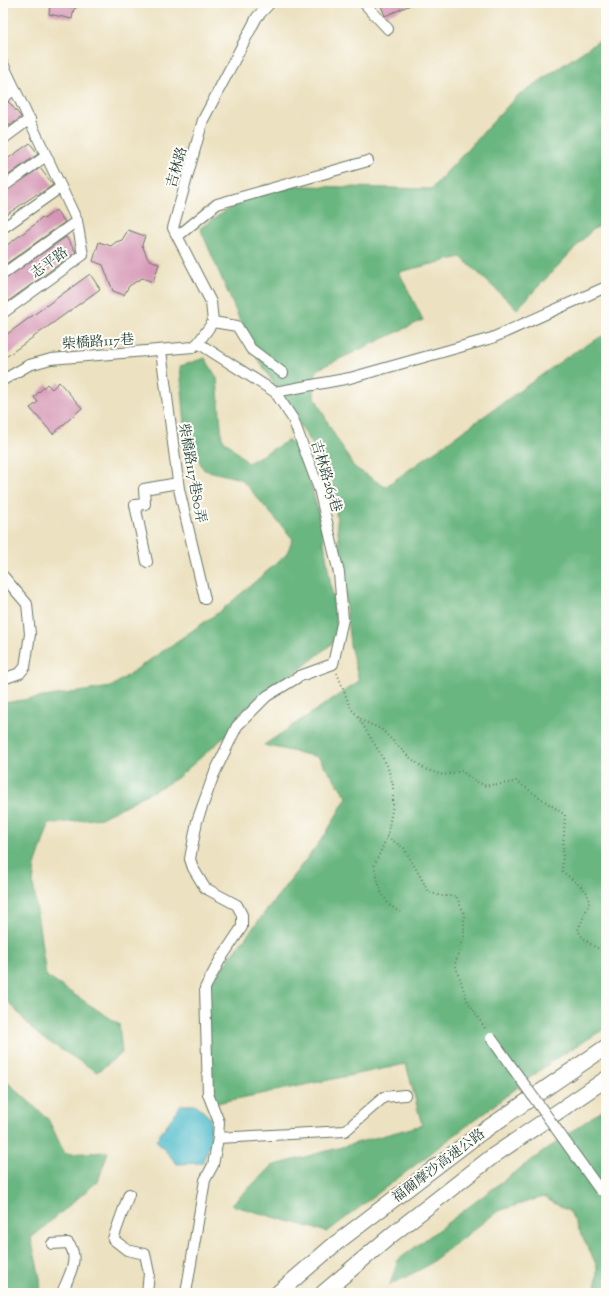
<svg xmlns="http://www.w3.org/2000/svg" width="609" height="1296" font-family="'Sorts Mill Goudy','Noto Serif TC',serif">
<style>
.forest{fill:#69b680;stroke:#447a5a}
.water{fill:#51bccc;stroke:#387c80}
.building{fill:#d596b5}
.lines{fill:none;stroke-linecap:round;stroke-linejoin:round}
.minor-casing{stroke:#677665;stroke-width:12}
.highway-casing{stroke:#677665;stroke-width:17}
.path{stroke:#677665;stroke-width:2;stroke-dasharray:1 3;stroke-linecap:butt}
.minor{stroke:#fff;stroke-width:10}
.highway{stroke:#fff;stroke-width:15}
.minor-bridge-casing{stroke:#677665;stroke-width:12;stroke-linecap:butt}
.minor-bridge{stroke:#fff;stroke-width:10}
.labels{text-anchor:middle;stroke-width:4;stroke-linejoin:round;paint-order:stroke}
.street-label{font-size:14px;fill:#1f3d34;stroke:#fdfcf7}
</style>
<rect width="100%" height="100%" fill="#fdfcf7"/>
<filter id="ink" filterUnits="userSpaceOnUse"><feTurbulence type="fractalNoise" baseFrequency=".025" numOctaves="2"/><feDisplacementMap in="SourceGraphic" scale="8" xChannelSelector="R" yChannelSelector="G"/><feConvolveMatrix kernelMatrix="1 2 1 2 8 2 1 2 1" color-interpolation-filters="sRGB"/></filter>
<filter id="wash" filterUnits="userSpaceOnUse"><feTurbulence type="fractalNoise" baseFrequency=".012" numOctaves="4" result="noise"/><feDisplacementMap in="SourceGraphic" scale="16" xChannelSelector="R" yChannelSelector="G"/><feGaussianBlur stdDeviation="0.9" result="paint"/><feColorMatrix in="noise" values="0 0 0 0 0 0 0 0 0 0 0 0 0 0 0 0 0 1.4 0 .05"/><feComposite in="paint" operator="in"/></filter>
<g filter="url(#wash)">
<rect width="100%" height="100%" fill="#ece1c0"/>
<g class="forest">
<path d="M606,36V224L593,229L517,309L461,257L399,272L423,320L316,370L314,395L331,429L354,467L385,487L571,354L606,334V1028L555,1059L327,1232L231,1205L272,1166L422,1125L406,1064L212,1104L200,996L325,835L347,797L318,757L264,745L359,681L350,645L332,475L253,351L200,228L264,185L431,189L516,97Z"/>
<path d="M205,358L217,378L222,438L248,463L289,440L304,457L321,523L339,638L267,696L238,714L237,726L176,779L101,818L49,824L35,866L33,883L46,976L119,1024L122,1053L97,1072L38,1035L3,996V703L111,687L222,610L286,555L293,539L241,479L204,470L186,437L180,366Z"/>
<path d="M3,1078L48,1119L65,1154L108,1152L98,1181L31,1238L40,1278L41,1293H3Z"/>
<path d="M606,1107V1293H596L597,1266L570,1212L543,1197L498,1211L425,1267L390,1285L398,1260L515,1172Z"/>
</g>
<path class="water" d="M181,1105H197L210,1118L211,1141L202,1163L177,1164L156,1140Z"/>
<g id="blocks">
<g class="building">
<path d="M50,3H83L74,9L72,19L49,14Z"/>
<path d="M380,3H415L385,16Z"/>
<path d="M9,102L21,117L10,126L3,117V104Z"/>
<path d="M30,143L38,154L3,179V162Z"/>
<path d="M40,168L53,185L38,195L37,194L3,217V193Z"/>
<path d="M56,210L65,222L3,266V248L34,225L42,217L44,219Z"/>
<path d="M128,230L145,236L142,245L148,259L159,264L153,282L142,278L129,286L124,295L113,291L103,265L93,261L99,242L111,246L116,242L122,240Z"/>
<path d="M66,237L76,252L3,305V280Z"/>
<path d="M90,274L100,289L3,359V337Z"/>
<path d="M59,382L82,408L53,434L30,408L38,402L34,397L47,384L52,389Z"/>
</g>
</g>
</g>
<g filter="url(#ink)">
<use href="#blocks" fill-opacity="0" stroke="#677665" stroke-width="1"/>
<g class="lines">
<defs>
<g id="minor">
<path d="M364,3L388,29"/>
<path d="M3,64L77,221L83,255L3,313"/>
<path d="M3,98L15,89"/>
<path d="M3,139L30,119"/>
<path d="M3,187L46,156"/>
<path d="M3,228L61,187"/>
<path d="M178,236L217,204L368,161"/>
<path d="M3,274L77,221"/>
<path d="M213,322L237,326L251,349L283,373"/>
<path d="M161,351L179,489L205,599"/>
<path d="M3,380L29,365L51,359L193,347L198,343L213,322L211,302L173,228L203,120L257,17L270,3"/>
<path d="M275,392L350,378L492,338L606,287"/>
<path d="M147,562L135,505L145,504L144,489L178,483"/>
<path d="M3,576L27,604L30,634L25,667L20,673L3,679"/>
<path d="M218,1138L345,1131L384,1097L405,1095"/>
<path d="M129,1194L113,1239L127,1250L145,1254L149,1273L147,1293"/>
<path d="M52,1244L68,1243C81,1258 68,1277 62,1293"/>
<path d="M186,1293L205,1180L213,1165L218,1138L219,1122L208,1094L205,988L220,960L242,927V915L237,905L205,888L193,868L190,859L197,821L214,774L237,726L267,696L300,676L333,664L343,619L339,573L319,489L293,419L275,392L198,343"/>
</g>
<g id="highway">
<path d="M278,1293L335,1244L479,1134L606,1047"/>
<path d="M323,1293L394,1233L493,1156L606,1079"/>
</g>
</defs>
<use href="#minor" class="minor-casing"/>
<use href="#highway" class="highway-casing"/>
<g class="path">
<path d="M337,673L351,709L363,721L381,729L409,757L425,769L443,775L462,771L473,780L486,786C496,783 506,785 516,781L565,815L562,871L586,891L590,901L578,930C584,941 594,948 606,951"/>
<path d="M358,717L387,765L393,785V805L387,837L374,866L381,892L389,905L400,912"/>
<path d="M387,837L404,848L429,892L441,896H456L464,913V936L455,964L467,1000L486,1030"/>
</g>
<use href="#minor" class="minor"/>
<use href="#highway" class="highway"/>
<defs>
<path id="minor-bridge" d="M491,1038L600,1190"/>
</defs>
<use href="#minor-bridge" class="minor-bridge-casing"/>
<use href="#minor-bridge" class="minor-bridge"/>
</g>
</g>
<g class="labels">
<g class="street-label">
<text transform="translate(176 167) rotate(-74)" y="5">吉林路</text>
<text transform="translate(49 262) rotate(-36)" y="5">志平路</text>
<text transform="translate(98 341) rotate(-4)" y="5">柴橋路117巷</text>
<text transform="translate(193 473) rotate(80)" y="5">柴橋路117巷80弄</text>
<text transform="translate(327 476) rotate(73)" y="5">吉林路265巷</text>
<text transform="translate(438 1165) rotate(-37)" y="5">福爾摩沙高速公路</text>
</g>
</g>
<rect width="609" height="1296" fill="none" stroke="#fdfcf7" stroke-width="16"/>
</svg>
